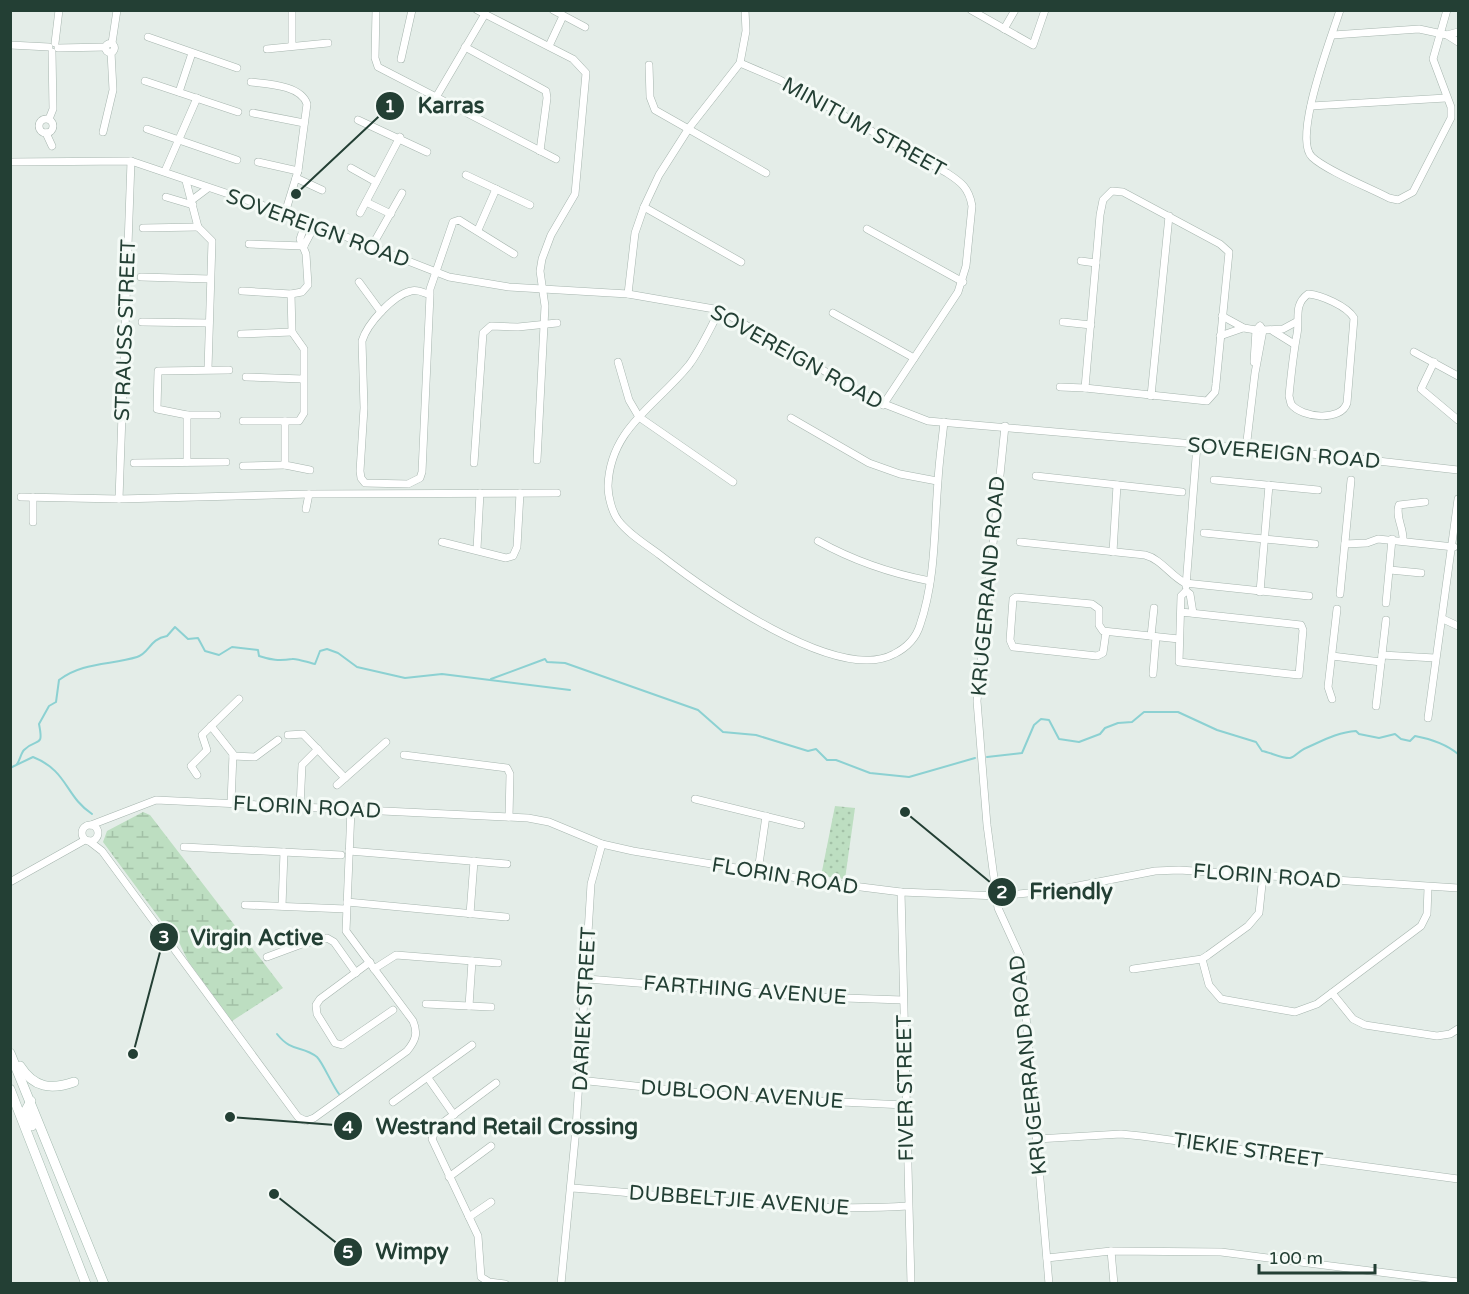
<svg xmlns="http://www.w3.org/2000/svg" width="1469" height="1294" font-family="'Varela Round',sans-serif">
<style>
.green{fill:url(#green-dots)}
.wetland{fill:url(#wetland-marsh)}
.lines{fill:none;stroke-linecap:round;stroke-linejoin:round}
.stream{stroke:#8cd1d2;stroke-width:2}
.street-casing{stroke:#a6b5ae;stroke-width:8}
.secondary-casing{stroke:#a2b9ae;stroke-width:10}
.street{stroke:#fff;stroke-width:7}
.secondary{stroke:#fff;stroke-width:9}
.labels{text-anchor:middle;stroke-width:6;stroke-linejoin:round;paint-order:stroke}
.street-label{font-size:21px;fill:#233f34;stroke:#f4faf6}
.leader{fill:none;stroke:#233f34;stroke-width:2}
.callout-dot{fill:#233f34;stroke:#f4faf6;stroke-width:2}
.mark-label{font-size:18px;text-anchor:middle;font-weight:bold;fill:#fff}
.callout-label{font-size:22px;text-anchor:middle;font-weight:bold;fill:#233f34;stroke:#f4faf6;stroke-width:6;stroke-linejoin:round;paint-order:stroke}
</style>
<defs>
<pattern id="green-dots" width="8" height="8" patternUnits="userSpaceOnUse" patternTransform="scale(1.5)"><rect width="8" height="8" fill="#bddec1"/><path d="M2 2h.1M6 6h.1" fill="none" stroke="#a2c0a6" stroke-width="1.8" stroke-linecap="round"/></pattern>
<pattern id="wetland-marsh" width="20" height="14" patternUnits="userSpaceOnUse" patternTransform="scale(1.5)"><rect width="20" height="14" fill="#bddec1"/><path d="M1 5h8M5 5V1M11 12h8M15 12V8" fill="none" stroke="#a2c0a6"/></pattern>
</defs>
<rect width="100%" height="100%" fill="#e4ede8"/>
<path class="green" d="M835,806L855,808L845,879L821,876Z"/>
<path class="wetland" d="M143,812L150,815L283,988L232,1021L188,961L178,940L174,938L103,842L107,831Z"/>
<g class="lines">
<g class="stream">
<path d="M491,679L545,659L547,662L565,663L698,710L723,732L756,735L808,751L816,749L827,760H836L870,773L909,777L975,758"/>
<path d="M987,757L1022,753L1034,725L1041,719L1049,720L1059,739L1079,742L1100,734L1105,728L1118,723L1132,722L1144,712H1178L1217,730L1256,742L1262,751C1269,752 1284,759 1290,758C1295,757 1300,750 1306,748C1322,741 1338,732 1356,731L1359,734L1379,738L1395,734L1401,739L1410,741L1415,736C1431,739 1446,744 1458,754"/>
<path d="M17,764C20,760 21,753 24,750C37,737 44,749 39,724L49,706L56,702L59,680C82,662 111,665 137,657C150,653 149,639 167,636L175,627L188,639L198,638L205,651L219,655L232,647L258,650L259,656C271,660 279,661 292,659C297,658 309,663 315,664L320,651L327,649L338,653L357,667L405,678L442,674L570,690"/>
<path d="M10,768L33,757C68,771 65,796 92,814"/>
<path d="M277,1034C292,1053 302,1045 317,1057C323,1063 332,1085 339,1094"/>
</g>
<defs>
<g id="street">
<path d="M292,10V45"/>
<path d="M376,10L375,58L378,67L556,159"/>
<path d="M477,10L573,59L586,73L575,194L551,235L542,259L540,271L545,306L537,460"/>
<path d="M553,10L585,27"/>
<path d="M971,10L1033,45L1045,10"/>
<path d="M1340,10C1332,36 1292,138 1312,157C1327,171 1370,188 1389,198L1398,200L1413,192L1451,118V107L1433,59L1447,10"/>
<path d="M1004,29L1015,10"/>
<path d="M1333,35L1419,29L1447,35L1458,42"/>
<path d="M1447,35L1458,32"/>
<path d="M148,37L237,68"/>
<path d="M55,43L59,10"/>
<path d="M112,43L117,10"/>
<circle cx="110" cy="48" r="4.5"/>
<path d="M10,45L49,47"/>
<path d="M549,46L563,16"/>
<path d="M465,47L546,91L547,98L540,151"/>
<path d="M58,48L106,47"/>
<path d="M267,49L328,43"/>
<path d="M401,59L412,10"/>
<path d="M740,63L780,80L947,173C961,182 969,188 972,206L966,266L958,292L883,405"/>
<path d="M649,65L650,97L655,110L766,173"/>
<path d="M145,81L238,112"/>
<path d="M251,82C267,84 301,85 307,104L298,171L285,213"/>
<path d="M179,92L192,53"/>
<path d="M435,99L485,14"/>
<path d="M1311,106L1446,98"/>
<path d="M253,113L304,123"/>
<path d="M49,119L53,109L52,52"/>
<circle cx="46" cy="126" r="7"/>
<path d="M358,120L427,152"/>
<path d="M147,129L237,160"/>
<path d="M103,132L113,90L111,52"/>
<path d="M46,133L52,146"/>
<path d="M10,162L131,161L285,213L449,277L509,287L628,294L720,310L874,400L928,421L1333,456L1458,470"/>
<path d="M258,162L298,171"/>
<path d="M351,168L376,182"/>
<path d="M165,171L197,98"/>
<path d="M466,175L530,205"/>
<path d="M296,178L322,190"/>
<path d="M186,181L198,227L212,241L208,369"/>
<path d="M1112,191L1123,192L1220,244L1229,252L1216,384L1215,392L1207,401L1085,388L1100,215L1103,200Z"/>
<path d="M166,197L193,205"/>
<path d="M192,200L208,188"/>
<path d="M366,202L391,214"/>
<path d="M644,207L741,262"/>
<path d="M360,213L400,137"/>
<path d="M306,221L300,239L306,254L308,285L302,292L291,294L292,332L304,349V413L299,421H285V465L310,470"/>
<path d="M143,228L198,227"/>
<path d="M867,229L963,282"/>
<path d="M478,230L496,189"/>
<path d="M249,244L304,246"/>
<path d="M304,246L315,225"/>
<path d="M372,246L402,193"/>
<path d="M1081,261L1096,263"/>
<path d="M141,277L210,279"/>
<path d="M359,282L381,312"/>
<path d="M242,291L291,294"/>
<path d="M628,294L635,233L644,207L659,175L689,128L740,63L746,31L745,10"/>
<path d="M1308,294C1321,295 1347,306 1354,318L1347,403C1341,422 1302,418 1291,404L1289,396C1291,375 1293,355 1297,334C1300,319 1293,305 1308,294Z"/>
<path d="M430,295C424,293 418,289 411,291C393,295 367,324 362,341L364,408L360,471L361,478L365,483L408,484L420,478L422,472L430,295V289L453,222L459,220L514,254"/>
<path d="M720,310C710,328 701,349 689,365C656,406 610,428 608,486C608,496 612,512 618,520C628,534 647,545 660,555C704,589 837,685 894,654C906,648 916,638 920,625C936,578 934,529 938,481C939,461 942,442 944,422"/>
<path d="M833,313L914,358"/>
<path d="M1222,316L1244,328L1256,330"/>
<path d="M142,322L209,323"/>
<path d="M1063,322L1091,325"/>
<path d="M1263,330L1283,329L1296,322"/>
<path d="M1273,331L1294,344"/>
<path d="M241,334L292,332"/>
<path d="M1220,336L1243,328"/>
<path d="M1414,352L1458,376"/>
<path d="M618,362L629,400L639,417L733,482"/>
<path d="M1254,362L1256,330L1260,326"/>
<path d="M1434,362L1421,389L1458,420"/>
<path d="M246,377L303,379"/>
<path d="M1060,387L1085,388"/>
<path d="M1151,396L1169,216"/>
<path d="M187,415V462"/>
<path d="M217,415H187L157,409L158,371L229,370"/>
<path d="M791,418L869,463L900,474L937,481"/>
<path d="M243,421H285"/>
<path d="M1005,426L977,701L987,825L998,908L1020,956L1022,970L1049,1284"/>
<path d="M1246,449L1255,373L1263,330L1260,326"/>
<path d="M134,463L226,462"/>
<path d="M474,463L483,333L491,326L518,327L557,323"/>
<path d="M243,466L285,465"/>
<path d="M1036,476L1182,492"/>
<path d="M1214,480L1318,490"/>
<path d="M21,497L119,499L309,494L557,493"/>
<path d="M119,499L131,161"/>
<path d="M306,509L309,494"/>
<path d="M33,522V497"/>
<path d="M1204,533L1315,544"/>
<path d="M818,541C854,561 889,573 930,581"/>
<path d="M1403,541C1404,527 1395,518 1399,505L1425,502"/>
<path d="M442,542L506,558L513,556L517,547L520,493"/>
<path d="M1020,542L1145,555C1161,559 1171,576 1185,583L1309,596"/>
<path d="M1345,544L1367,543L1378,539L1454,547"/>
<path d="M477,549L480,493"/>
<path d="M1113,552L1117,485"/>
<path d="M1390,570L1421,573"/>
<path d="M1186,586L1197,445"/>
<path d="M1186,591L1190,594L1193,613"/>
<path d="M1260,592L1269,485"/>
<path d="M1340,594L1351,480"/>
<path d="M1386,603L1392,539"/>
<path d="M1181,612L1301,625L1303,630L1299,675L1179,662L1181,596L1186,591"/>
<path d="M1443,619L1458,626"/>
<path d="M1106,632L1103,653L1097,656L1013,647L1010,640L1013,599L1016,597L1092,604L1099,609V625L1103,631L1179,639"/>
<path d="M1151,636L1154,608"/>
<path d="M1382,655L1435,658"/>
<path d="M1332,656L1381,662"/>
<path d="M1153,674L1156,637"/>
<path d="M1332,699L1328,687L1337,609"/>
<path d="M1376,706L1386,620"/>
<path d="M1428,718L1458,499"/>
<path d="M211,726L233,754L231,803"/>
<path d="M288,735L303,734L345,778"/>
<path d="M404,755L507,768L510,774L509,817"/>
<path d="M233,756L255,757L278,740"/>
<path d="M197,775L191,766L207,750L202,735L239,699"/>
<path d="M337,785L386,742"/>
<path d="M695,799L801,825"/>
<path d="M300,806L302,765L318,749"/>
<circle cx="90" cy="833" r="8"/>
<path d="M91,825L156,800L528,818L549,822L602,844L633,851L821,882L901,892L998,896L1057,890L1155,871L1179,870L1458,888"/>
<path d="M89,841L102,851L298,1117L306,1121L314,1118L407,1051C416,1040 418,1033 413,1021L346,931L351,809"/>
<path d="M184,847L341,855"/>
<path d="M349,851L507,864"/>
<path d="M758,871L766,816"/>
<path d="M10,882L85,840"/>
<path d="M901,892L911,1284"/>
<path d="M347,902L506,917"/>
<path d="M245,905L346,909"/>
<path d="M282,906L284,852"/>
<path d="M470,914L474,861"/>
<path d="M267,957L302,944L327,938L334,942L356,973"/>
<path d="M1202,959L1209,985L1221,999L1295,1012L1317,1004L1421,926L1427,914L1428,888"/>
<path d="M370,962L320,999L316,1005L317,1014L335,1043L342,1045L393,1010"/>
<path d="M374,969L396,955L498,963"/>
<path d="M1133,969L1202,959L1208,955L1248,926L1259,913L1263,875"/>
<path d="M587,979L815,997L903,1000"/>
<path d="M1332,993L1353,1019L1365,1025L1437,1036L1450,1034L1458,1029"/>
<path d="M426,1004L491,1007"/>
<path d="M469,1006L472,961"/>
<path d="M428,1078L454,1115"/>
<path d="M579,1080L738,1097L905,1105"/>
<path d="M496,1083L437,1127L432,1139L478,1236L481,1277L489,1282L505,1284"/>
<path d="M393,1102L472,1045"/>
<path d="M1037,1139L1121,1134L1141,1136L1458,1179"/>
<path d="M449,1177L491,1146"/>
<path d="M571,1188C683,1196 796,1213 908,1206"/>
<path d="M469,1217L491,1202"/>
<path d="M1111,1251L1114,1284"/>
<path d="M1047,1258L1111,1251L1221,1252L1458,1282"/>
<path d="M561,1284L576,1129L591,884L602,844"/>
</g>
<g id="secondary">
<path d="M10,1053L104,1284"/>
<path d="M20,1066C34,1088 51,1090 74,1082"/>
<path d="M10,1089L86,1284"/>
<path d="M31,1101L26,1110L32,1126"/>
</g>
</defs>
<use href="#street" class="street-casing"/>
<use href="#secondary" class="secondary-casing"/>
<use href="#street" class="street"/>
<use href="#secondary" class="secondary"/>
</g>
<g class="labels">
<g class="street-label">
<text transform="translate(864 127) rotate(29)" y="7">MINITUM STREET</text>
<text transform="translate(318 228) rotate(20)" y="7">SOVEREIGN ROAD</text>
<text transform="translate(125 330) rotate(-88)" y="7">STRAUSS STREET</text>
<text transform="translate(797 357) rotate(29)" y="7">SOVEREIGN ROAD</text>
<text transform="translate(1284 453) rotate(5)" y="7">SOVEREIGN ROAD</text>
<text transform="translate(988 586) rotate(-85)" y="7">KRUGERRAND ROAD</text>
<text transform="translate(307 807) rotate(3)" y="7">FLORIN ROAD</text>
<text transform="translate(785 876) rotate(9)" y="7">FLORIN ROAD</text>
<text transform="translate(1267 876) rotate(4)" y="7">FLORIN ROAD</text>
<text transform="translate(745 990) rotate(4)" y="7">FARTHING AVENUE</text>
<text transform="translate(584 1009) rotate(-87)" y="7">DARIEK STREET</text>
<text transform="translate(1028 1065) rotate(-96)" y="7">KRUGERRAND ROAD</text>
<text transform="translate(905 1088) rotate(-91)" y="7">FIVER STREET</text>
<text transform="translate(742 1094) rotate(4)" y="7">DUBLOON AVENUE</text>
<text transform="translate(1248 1150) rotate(8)" y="7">TIEKIE STREET</text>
<text transform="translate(739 1200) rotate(4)" y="7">DUBBELTJIE AVENUE</text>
</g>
</g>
<path class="leader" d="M296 194L390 106M905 812L1002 892M133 1054L164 937M230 1117L348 1126M274 1194L348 1252"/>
<g class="callout-dot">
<circle cx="296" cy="194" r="6"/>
<circle cx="905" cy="812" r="6"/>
<circle cx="133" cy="1054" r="6"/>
<circle cx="230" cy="1117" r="6"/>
<circle cx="274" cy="1194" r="6"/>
<circle cx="390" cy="106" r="15"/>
<circle cx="1002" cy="892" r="15"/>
<circle cx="164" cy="937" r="15"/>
<circle cx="348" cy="1126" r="15"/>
<circle cx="348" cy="1252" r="15"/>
</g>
<g class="mark-label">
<text x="390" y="112">1</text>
<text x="1002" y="898">2</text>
<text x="164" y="943">3</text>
<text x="348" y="1133">4</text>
<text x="348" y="1258">5</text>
</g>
<g class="callout-label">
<text x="451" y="113">Karras</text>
<text x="1071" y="899">Friendly</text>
<text x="257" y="945">Virgin Active</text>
<text x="507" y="1134">Westrand Retail Crossing</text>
<text x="412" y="1259">Wimpy</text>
</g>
<rect width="1469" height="1294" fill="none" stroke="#233f34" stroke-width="24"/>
<path d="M1259 1264v9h116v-9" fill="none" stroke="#233f34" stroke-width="3"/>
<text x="1268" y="1264" font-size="18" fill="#233f34" stroke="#f4faf6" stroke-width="4.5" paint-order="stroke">100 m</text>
</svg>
